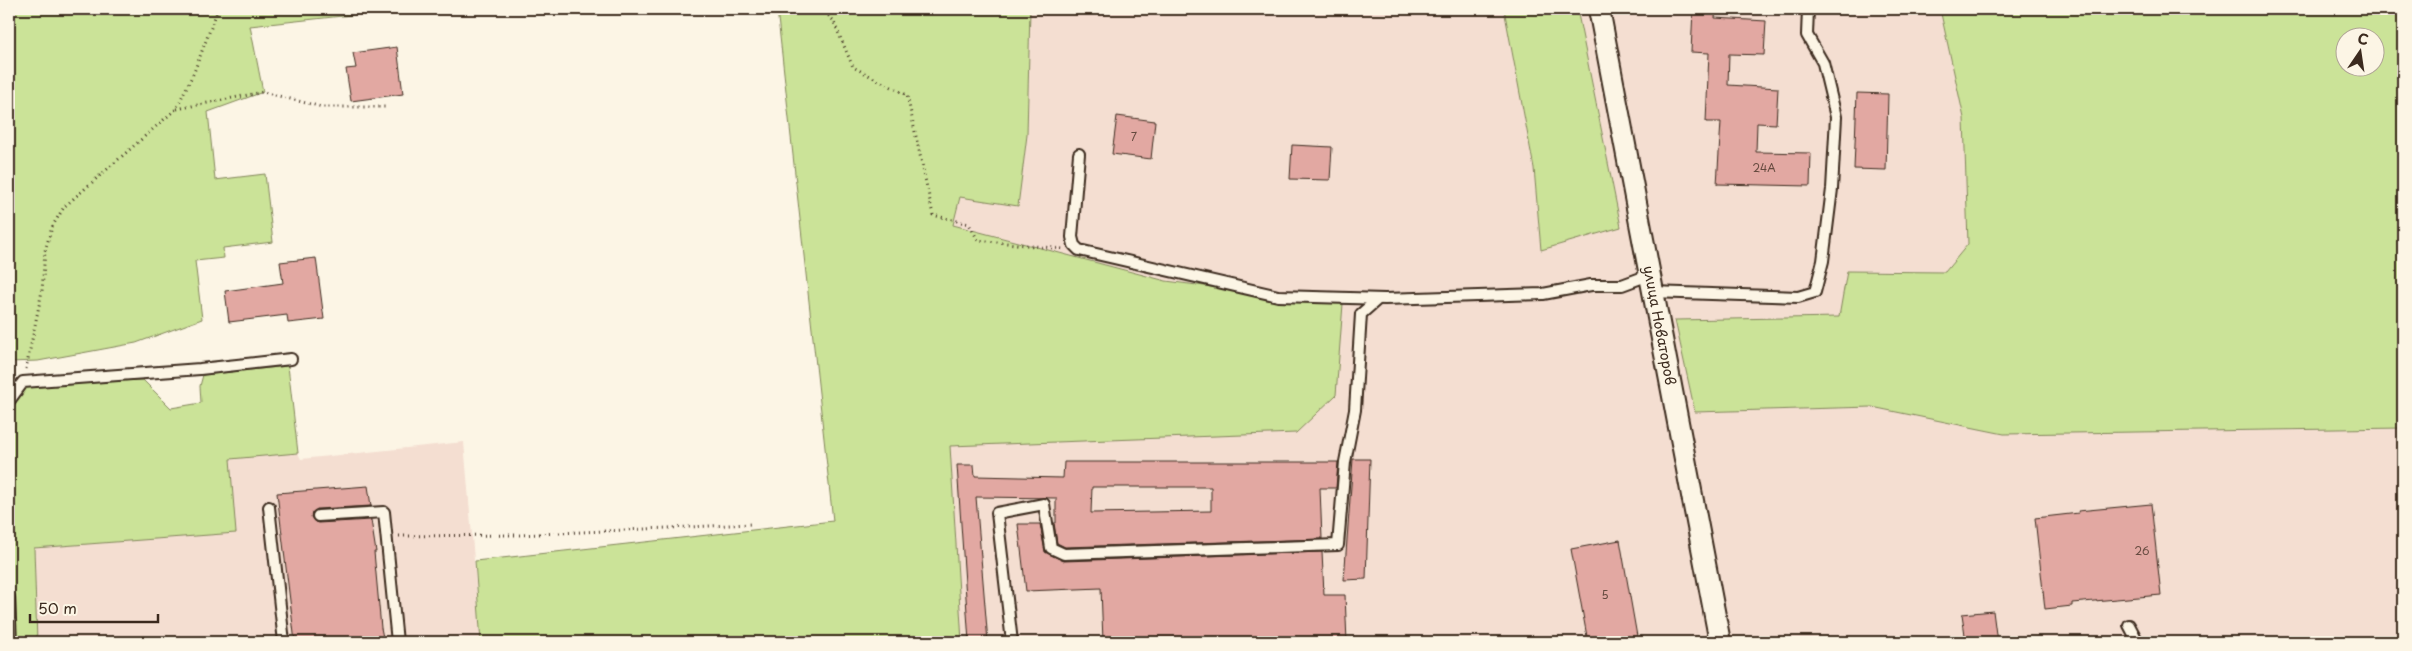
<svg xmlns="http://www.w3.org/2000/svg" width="2412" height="651" font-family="'Playpen Sans',sans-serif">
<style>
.built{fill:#f4ded1}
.green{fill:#cbe398;stroke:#83865b;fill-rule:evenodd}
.building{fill:#e2a8a2;stroke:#3b2a1e;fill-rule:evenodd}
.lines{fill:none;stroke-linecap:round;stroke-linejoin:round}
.lane-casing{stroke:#3b2a1e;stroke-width:14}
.street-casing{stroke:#3b2a1e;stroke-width:24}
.path{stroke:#3b2a1e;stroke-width:3;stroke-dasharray:1 4;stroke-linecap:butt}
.lane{stroke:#fcf5e5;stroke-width:10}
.street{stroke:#fcf5e5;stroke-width:20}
.labels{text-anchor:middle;stroke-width:4.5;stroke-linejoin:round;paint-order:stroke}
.number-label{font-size:11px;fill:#654a3f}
.street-label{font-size:14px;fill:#3b2a1e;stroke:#fcf5e5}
</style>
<rect width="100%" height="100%" fill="#fcf5e5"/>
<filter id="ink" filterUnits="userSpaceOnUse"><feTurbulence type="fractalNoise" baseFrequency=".02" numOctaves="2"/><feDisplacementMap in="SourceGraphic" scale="10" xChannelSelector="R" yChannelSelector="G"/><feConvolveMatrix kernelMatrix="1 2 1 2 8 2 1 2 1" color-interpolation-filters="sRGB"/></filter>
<g filter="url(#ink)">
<g class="built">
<path d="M1030,9H1504L1534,168L1541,250L1621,226L1577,9H1940L1964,118L1968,244L1945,272L1847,271L1840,317L1675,320L1695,412L1872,407L2004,434L2403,428V642H962L950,445L1296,433L1342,304L1166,281L953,225L960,197L1018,205L1027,135Z"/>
<path d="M464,442L481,642H37L34,548L235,533L230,459L298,453L301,459Z"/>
</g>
<g class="green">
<path d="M9,9H407L250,26L263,92L208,112L215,180L265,174L273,242L223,248L224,258L195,261L202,319L136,343L38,361L9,362Z"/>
<path d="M777,9H1030L1027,135L1018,206L960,197L953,225L1166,281L1343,304L1336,395L1296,433L950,446L962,642H481L475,561L833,521Z"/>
<path d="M1504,9H1577L1621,227L1541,250L1534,168Z"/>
<path d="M1940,9H2403V428L2004,434L1872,407L1695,412L1675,320L1839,317L1847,271L1945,272L1968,244L1964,118ZM2344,38H2374V68H2344Z"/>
<path d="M288,366L298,453L230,459L236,533L34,548L37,642H13L9,578V403L29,384L143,380L171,408L201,403L200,386L203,375Z"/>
</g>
<g class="building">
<path d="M1693,9H1716L1715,18L1766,21L1764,55L1729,54L1728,85L1778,88L1776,124L1757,123L1756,152L1811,153L1810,186L1717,184L1721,122H1706L1709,53L1691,52Z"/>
<path d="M397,47L403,94L351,101L346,69L356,68L353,53Z"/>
<path d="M1857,93L1888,94L1886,170L1854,169Z"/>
<path d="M1117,116L1155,121L1151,159L1112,154Z"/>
<path d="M1292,145L1332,147L1330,180L1290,179Z"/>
<path d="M316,258L324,319L288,323L287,315L229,322L225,291L283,283L280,262Z"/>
<path d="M1353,459H1370L1366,579L1344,580Z"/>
<path d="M1064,462H1338L1336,488H1320L1322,539L1065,547L1057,543L1054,523H1056V498L976,497L988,642H969L957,465H974L975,476L1063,478ZM1092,487H1211V511L1091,513Z"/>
<path d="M368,486L371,506L317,509L312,513L311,517L315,522L318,523L371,520L376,552H374L381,628L384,642H295L277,493Z"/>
<path d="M2151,504L2161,595L2072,603V606L2045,609L2035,518L2079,513L2078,511Z"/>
<path d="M1018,524H1040L1045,552L1064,561L1322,552L1324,595H1345L1347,642H1103L1101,588L1026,591Z"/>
<path d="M1620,540L1638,642H1588L1571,549Z"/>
<path d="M1993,611L1997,642H1966L1962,614Z"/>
</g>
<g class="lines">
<defs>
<g id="lane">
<path d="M1079,154L1072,237L1074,245L1079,250L1278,296L1385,299L1543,294L1591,285H1622L1649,275"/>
<path d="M1652,292L1798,297L1815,292L1823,261L1832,189L1836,117L1823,63L1807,35L1808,9"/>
<path d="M9,401L23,382L200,369L291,359"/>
<path d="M269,507L284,642"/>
<path d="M318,516L384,512L397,642"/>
<path d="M9,597L11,642"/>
<path d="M2129,625L2138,642"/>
<path d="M1012,642L997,513L1044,504L1051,548L1064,554L1338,545L1345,462L1355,410L1361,314L1378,299"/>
</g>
<g id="street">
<path id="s1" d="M1599,9L1720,642"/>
</g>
</defs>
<use href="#lane" class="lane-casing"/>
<use href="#street" class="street-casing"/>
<g class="path">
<path d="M821,9L833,20L853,67L907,95L933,215L969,224L978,240L1063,249"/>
<path d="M177,109L263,92L322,107H385"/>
<path d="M26,369L42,291L45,251L52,227L64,207L176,109L194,72L218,9"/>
<path d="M399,536L518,535L752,524"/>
</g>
<use href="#lane" class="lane"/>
<use href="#street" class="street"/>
</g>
</g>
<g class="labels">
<g class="number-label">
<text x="1134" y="141">7</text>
<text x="1764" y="172">24А</text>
<text x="2142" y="555">26</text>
<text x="1605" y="599">5</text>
</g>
<g class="street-label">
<text dy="5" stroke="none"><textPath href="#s1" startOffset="322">улица Новаторов</textPath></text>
</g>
</g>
<rect width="2412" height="651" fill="none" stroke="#fcf5e5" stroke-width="30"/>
<rect x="15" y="15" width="2382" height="621" fill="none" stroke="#3b2a1e" stroke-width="2" filter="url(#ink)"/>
<g transform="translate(2360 52) rotate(13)"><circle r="24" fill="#fcf5e5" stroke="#afa495"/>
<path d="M0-4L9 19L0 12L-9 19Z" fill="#3b2a1e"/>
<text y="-8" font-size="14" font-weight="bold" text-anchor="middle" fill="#3b2a1e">С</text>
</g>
<path d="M30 614v8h128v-8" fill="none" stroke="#3b2a1e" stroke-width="2.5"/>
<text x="38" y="614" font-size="15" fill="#3b2a1e" stroke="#fcf5e5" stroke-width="4" paint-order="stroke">50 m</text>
</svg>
